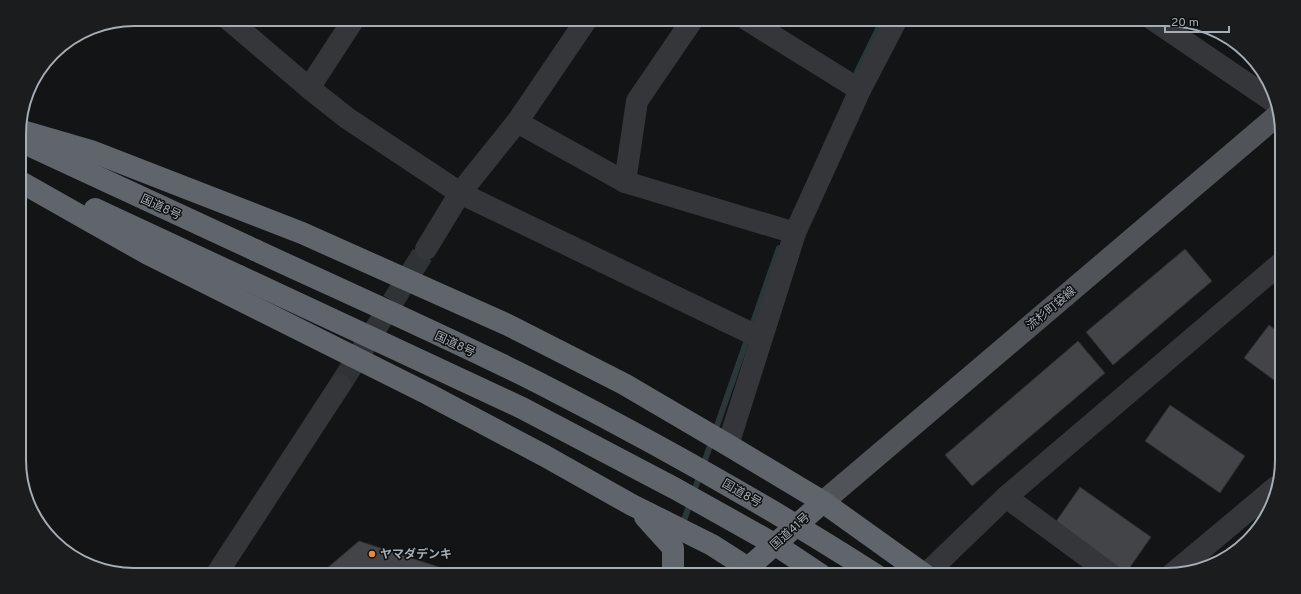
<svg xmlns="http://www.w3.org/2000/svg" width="1301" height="594" font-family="Overpass,'Noto Sans JP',sans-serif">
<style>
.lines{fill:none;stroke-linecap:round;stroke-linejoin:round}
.stream{stroke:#2c373a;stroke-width:6}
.building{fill:#424448;stroke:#2d2e31}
.minor-tunnel{stroke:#303335;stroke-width:22;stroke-dasharray:22 11;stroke-linecap:butt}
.minor{stroke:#34363a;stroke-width:22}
.major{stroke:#505459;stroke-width:22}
.highway{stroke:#60656b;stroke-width:22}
.highway-bridge{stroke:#60656b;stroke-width:22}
.poi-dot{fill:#ee8a32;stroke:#0e0f10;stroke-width:1.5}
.labels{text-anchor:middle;stroke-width:3;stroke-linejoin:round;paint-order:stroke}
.street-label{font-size:12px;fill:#a5adb5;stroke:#0e0f10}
.poi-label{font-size:12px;font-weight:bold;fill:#a5adb5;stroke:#0e0f10;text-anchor:start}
.rim{fill:none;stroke:#a5adb5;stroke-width:2}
</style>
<rect width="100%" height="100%" fill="#131415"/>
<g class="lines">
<g class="stream">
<path d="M853,80L883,19"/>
<path d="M682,526L779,248"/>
</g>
</g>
<g class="building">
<path d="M1185,249L1212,281L1113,365L1086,332Z"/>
<path d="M1269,325L1282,335V386L1244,358Z"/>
<path d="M1078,341L1105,373L972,486L945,455Z"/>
<path d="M1170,405L1245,456L1220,493L1145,441Z"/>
<path d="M1080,487L1151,537L1126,573L1055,523Z"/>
<path d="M359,541L439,567L446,575H319Z"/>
</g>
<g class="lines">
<path class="minor-tunnel" d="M340,385L426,249"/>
<g class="minor">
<path d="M228,19L309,88L347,118L460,193L761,338"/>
<path d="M746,19L860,90"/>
<path d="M1152,19L1274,102"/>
<path d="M309,88L354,19"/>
<path d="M517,122L625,182L795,233"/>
<path d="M625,182L637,101L693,19"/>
<path d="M426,249L460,193L517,122L587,19"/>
<path d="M728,445L795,233L860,90L897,19"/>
<path d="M1006,497L1112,575"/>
<path d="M216,575L340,385"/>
<path d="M925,575L1006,497L1281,263"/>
<path d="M1171,575L1276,487"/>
</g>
<path class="major" d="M823,502L1279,114"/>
<g class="highway">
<path d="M19,130L91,151L302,233L508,325L624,384L728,445L823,502L925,575"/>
<path d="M22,142L255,250"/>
<path d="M19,181L148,254L428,394L545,456L632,505L712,545L759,575"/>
<path d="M95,209L239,276"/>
<path d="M645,517L673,548V575"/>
<path d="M776,545L821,575"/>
<path d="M740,575L823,502"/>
</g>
<g class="highway-bridge">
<path d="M255,250C350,294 446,336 539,383C654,442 767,505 876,575"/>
<path d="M239,276L522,408L676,489L776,545"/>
</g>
</g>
<circle class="poi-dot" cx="372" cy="554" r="4"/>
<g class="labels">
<g class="street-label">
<text transform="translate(161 207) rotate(25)" y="4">国道8号</text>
<text transform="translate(1051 308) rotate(-40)" y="4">流杉町袋線</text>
<text transform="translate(455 344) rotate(25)" y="4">国道8号</text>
<text transform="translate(742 493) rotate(30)" y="4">国道8号</text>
<text transform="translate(790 531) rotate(-42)" y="4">国道41号</text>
</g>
<g class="poi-label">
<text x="380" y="558">ヤマダデンキ</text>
</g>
</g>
<path d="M0 0H1301V594H0ZM134 26H1167A108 108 0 0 1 1275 134V460A108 108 0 0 1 1167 568H134A108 108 0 0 1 26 460V134A108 108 0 0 1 134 26Z" fill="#1a1c1d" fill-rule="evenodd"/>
<path class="rim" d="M134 26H1167A108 108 0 0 1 1275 134V460A108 108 0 0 1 1167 568H134A108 108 0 0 1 26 460V134A108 108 0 0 1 134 26Z"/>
<path d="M1165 26v6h64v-6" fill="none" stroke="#a5adb5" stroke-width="2"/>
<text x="1171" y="26" font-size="12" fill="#a5adb5" stroke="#0e0f10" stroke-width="3" paint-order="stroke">20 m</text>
</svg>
